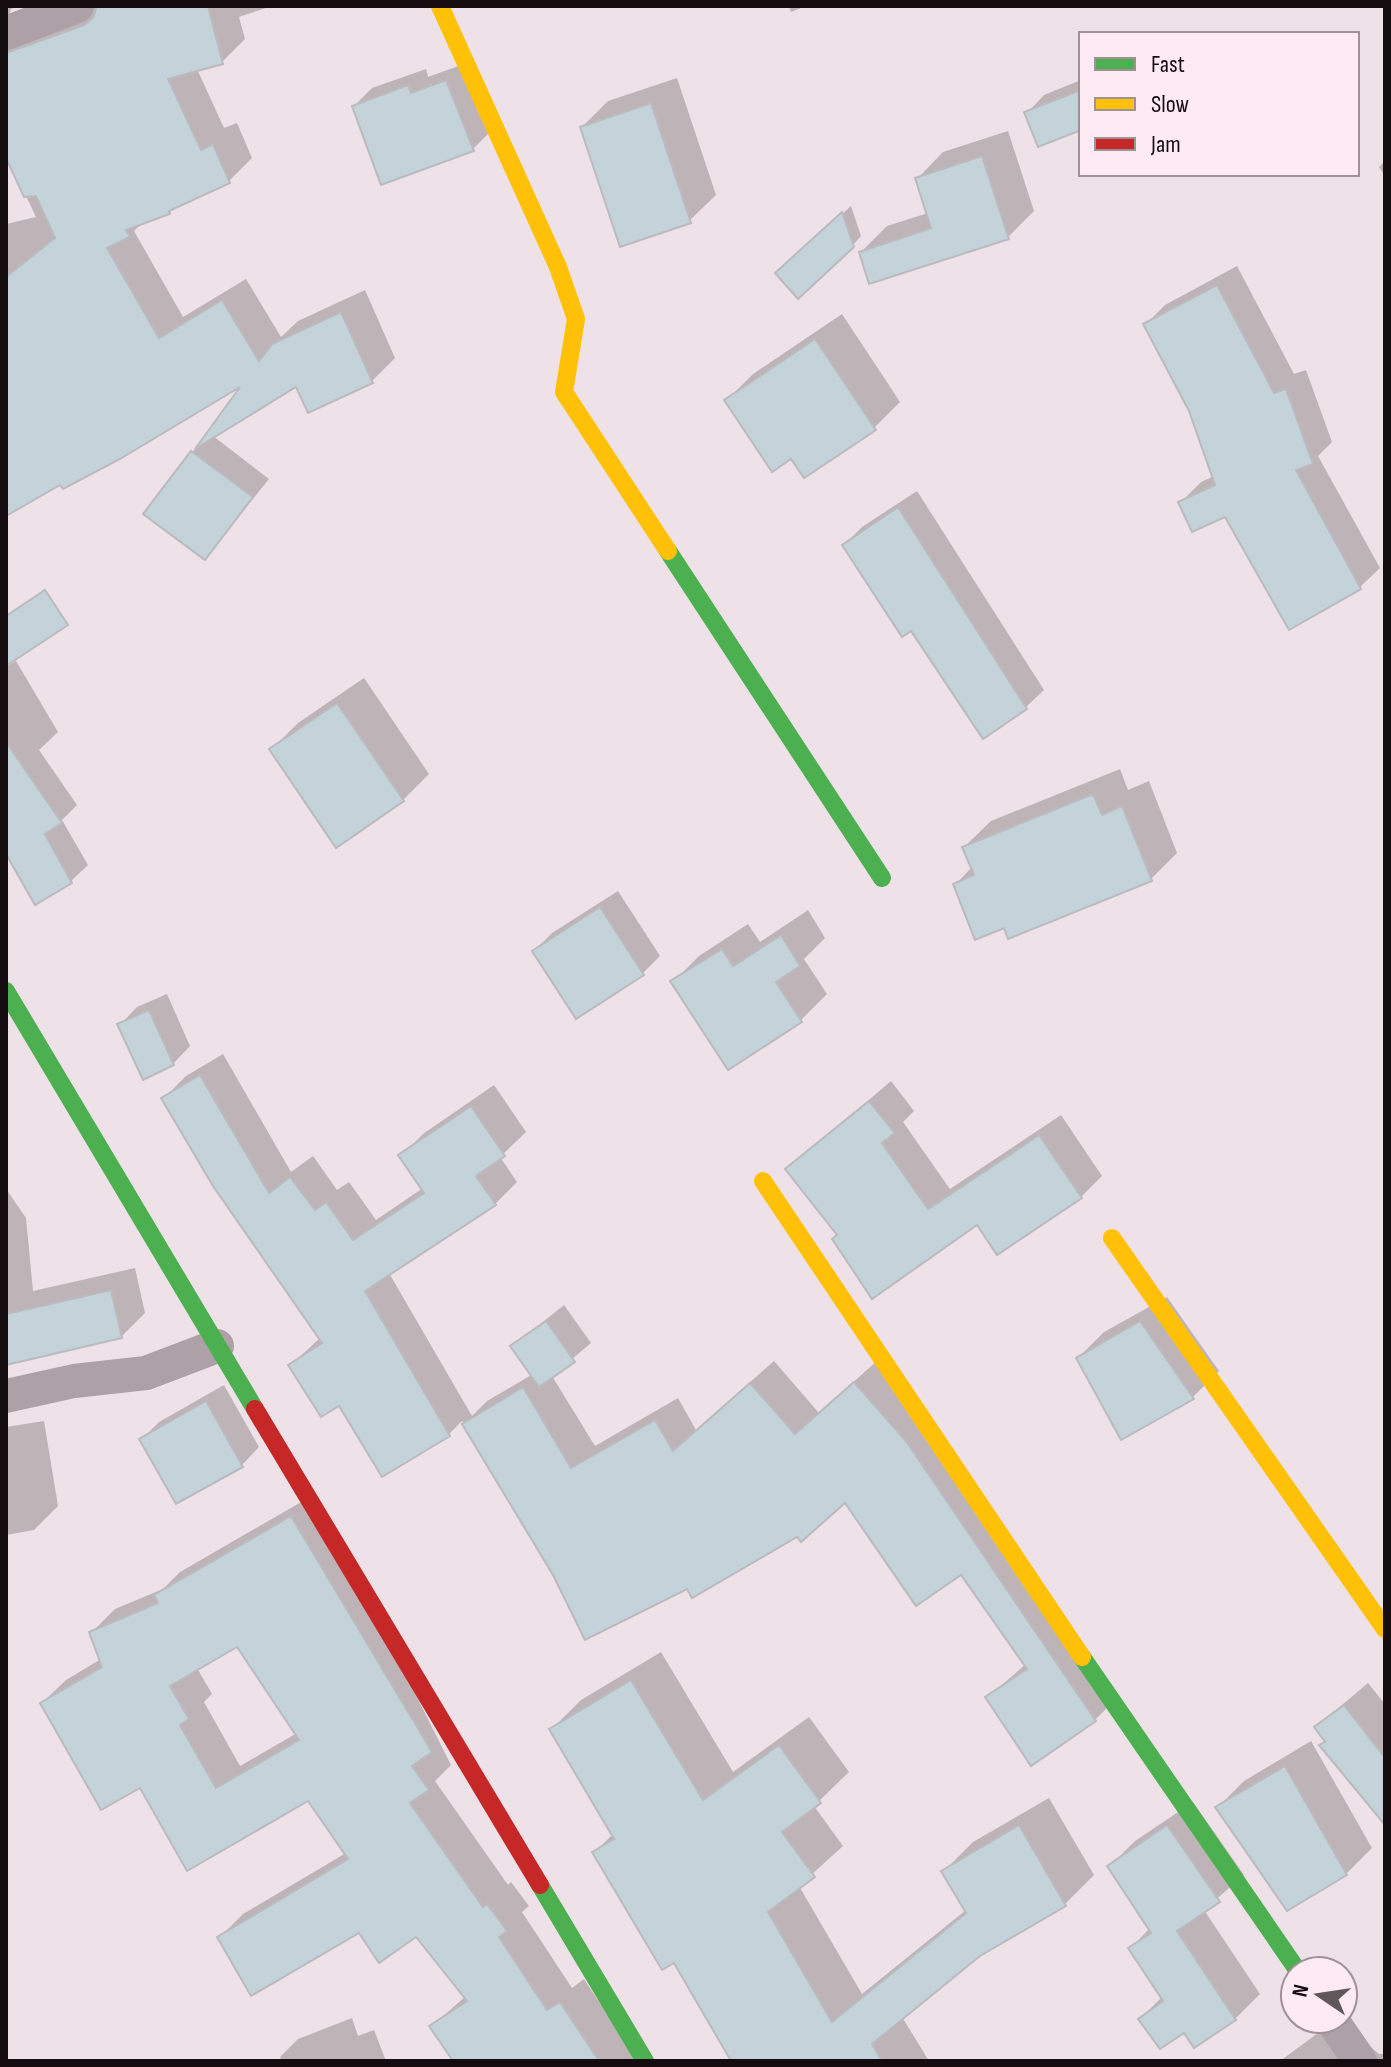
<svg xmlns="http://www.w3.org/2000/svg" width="1391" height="2067" font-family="'Sofia Sans Condensed',sans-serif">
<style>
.shadow{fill:#0003;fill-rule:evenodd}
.building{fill:#c4d2da;stroke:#bbbabf;stroke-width:2;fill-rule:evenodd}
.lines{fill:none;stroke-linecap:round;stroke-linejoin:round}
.street{stroke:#ada1a7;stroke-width:34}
.fast{stroke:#4caf50;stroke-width:18}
.slow{stroke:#ffc107;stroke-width:18}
.jam{stroke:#c62828;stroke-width:18}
</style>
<rect width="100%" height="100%" fill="#eee1e7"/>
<g class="shadow">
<path d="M6,6H19L11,9L9,15L28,30L98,6H272L239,17L245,39L222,62L197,69L224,128L237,123L252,158L229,181L143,222L134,231L183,317L246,279L281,337L298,321L365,290L395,358L372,381L297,384L213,436L269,479L205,558L146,513L247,380L6,514V224L36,217L6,153Z"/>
<path d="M789,6H806L791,12Z"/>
<path d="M464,64L491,131L473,149L354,106L372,88L426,69L428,77Z"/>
<path d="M677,78L716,195L689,221L582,127L608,101Z"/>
<path d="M1081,80V128L1027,113L1044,95Z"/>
<path d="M1008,131L1034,211L1008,237L861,252L887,226L928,213L917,179L943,152Z"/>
<path d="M1385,161V176L1379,167Z"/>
<path d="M851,206L861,236L853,245L786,265Z"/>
<path d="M1237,266L1294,374L1306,370L1332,442L1318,456L1380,568L1360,587L1226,514L1181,502L1201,482L1214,476L1191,410L1145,325L1165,305Z"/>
<path d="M842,314L900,402L874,428L792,456L727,400L753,374Z"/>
<path d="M917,491L1044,690L1026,707L983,736L911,628L844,545L862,527Z"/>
<path d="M16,661L58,732L39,750L77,805L62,820L88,865L71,881L36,902L6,854V667Z"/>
<path d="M364,678L429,774L403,800L272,749L298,723Z"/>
<path d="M1120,769L1128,790L1149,781L1177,853L1151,879L1005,926L955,885L972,867L964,847L991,821Z"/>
<path d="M618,891L660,956L642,974L534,951L552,933Z"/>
<path d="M808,910L825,938L804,959L827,994L801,1020L673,982L699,956L748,924L760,942Z"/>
<path d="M167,994L190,1046L173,1064L120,1025L137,1007Z"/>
<path d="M223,1054L291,1172L313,1156L337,1190L349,1182L376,1220L423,1188L401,1156L423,1134L494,1085L526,1132L500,1157L517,1182L495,1204L389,1273L472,1416L487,1401L533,1374L513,1346L564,1305L591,1343L552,1376L595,1446L678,1398L696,1430L774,1361L819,1413L878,1360L1118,1697L1095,1720L988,1697L1026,1664L961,1572L845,1500L797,1534L688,1586L554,1574L462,1421L448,1435L340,1403L291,1365L320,1338L164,1098L186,1076Z"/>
<path d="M891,1081L914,1111L903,1122L950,1189L1061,1115L1102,1176L1081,1197L978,1222L839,1234L788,1169Z"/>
<path d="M6,1189L26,1218L33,1291L135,1268L145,1313L121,1337L6,1361Z"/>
<path d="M1167,1297L1219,1371L1193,1397L1078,1358L1104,1332Z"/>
<path d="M224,1385L259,1447L242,1465L142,1439L159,1422Z"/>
<path d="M44,1421L58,1506L34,1530L6,1535V1427Z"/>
<path d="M315,1494L451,1765L435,1781L508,1885L511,1882L529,1906L522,1912L572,1988L584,1979L638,2061H455L432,2026L466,1996L417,1934L359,1930L220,1937L243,1914L346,1853L308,1798L140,1785L42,1703L66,1680L101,1659L91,1633L115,1609L163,1589L180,1572ZM238,1644L297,1733L240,1766L204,1702L212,1694L197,1668Z"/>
<path d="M661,1652L733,1772L809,1717L849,1772L814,1806L843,1846L799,1886L862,1994L966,1910L944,1871L973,1842L1049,1798L1094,1875L1065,1904L979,1955L902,2017L929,2061H733L675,1961L595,1852L613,1834L551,1730L581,1700Z"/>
<path d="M1368,1683L1385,1704V1821L1321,1746L1326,1741L1316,1727Z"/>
<path d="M1311,1741L1372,1848L1346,1874L1218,1807L1244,1781Z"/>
<path d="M1193,1802L1244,1875L1204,1910L1260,1994L1235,2019L1184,2030L1140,2019L1162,1997L1131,1948L1150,1928L1110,1866L1135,1841Z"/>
<path d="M352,2018L358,2036L374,2030L386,2061H282L280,2057L298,2039Z"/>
<path d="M1337,2019L1379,2054H1385V2061H1280Z"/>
</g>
<g class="building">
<path d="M97,6H208L223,64L168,79L201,150L213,144L230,183L169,211L170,214L126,230L130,237L107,248L159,338L222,300L259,361L272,344L341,312L373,383L308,413L296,387L195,449L240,387L120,459L63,489L60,485L6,516V277L55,238L36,196L24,197L6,158V53L84,25L93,18Z"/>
<path d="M446,80L474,151L381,185L352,106L408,85L411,93Z"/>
<path d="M1081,90V130L1038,147L1024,112Z"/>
<path d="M651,103L691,223L620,247L580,127Z"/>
<path d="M982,156L1009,239L869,284L859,252L931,228L915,178Z"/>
<path d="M842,212L854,247L798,299L775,273Z"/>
<path d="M1217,285L1274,393L1286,389L1313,464L1296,470L1361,589L1289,630L1225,517L1192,532L1178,502L1215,485L1189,411L1143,324Z"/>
<path d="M815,339L876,430L804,478L791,459L772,472L724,400Z"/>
<path d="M191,451L253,497L205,560L143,514Z"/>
<path d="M898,507L1027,709L983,739L911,631L902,637L842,545Z"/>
<path d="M45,590L68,625L6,666V616Z"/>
<path d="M337,703L404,801L336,848L269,749Z"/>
<path d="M6,742L62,823L45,834L72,883L35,905L6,854Z"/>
<path d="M1093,794L1102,815L1122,806L1152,881L1008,939L1004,928L975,940L953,884L974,875L962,847Z"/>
<path d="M600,907L644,975L576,1019L532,951Z"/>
<path d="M781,935L800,966L776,982L802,1022L728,1070L670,981L722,949L733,966Z"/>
<path d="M149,1010L174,1065L143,1080L117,1024Z"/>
<path d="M200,1075L269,1193L290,1177L315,1210L326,1202L353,1240L424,1193L398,1155L471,1106L505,1156L476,1176L496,1205L365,1291L450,1436L382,1477L339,1406L321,1417L288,1365L322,1343L213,1186L161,1098Z"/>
<path d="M869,1101L895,1133L882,1143L928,1209L1039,1135L1082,1198L997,1255L977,1225L872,1299L832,1239L837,1235L785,1169Z"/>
<path d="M111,1290L122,1338L6,1365V1314Z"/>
<path d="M546,1321L575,1362L539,1387L510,1346Z"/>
<path d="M1140,1321L1194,1399L1121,1440L1076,1358Z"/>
<path d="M854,1382L906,1441L1096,1721L1031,1766L985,1697L1027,1669L961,1575L916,1606L845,1503L801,1542L797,1537L692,1598L687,1589L585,1640L553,1575L462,1424L523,1387L571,1468L655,1420L673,1451L750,1383L795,1434Z"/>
<path d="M206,1401L243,1467L176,1504L139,1439Z"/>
<path d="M291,1516L432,1752L412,1766L429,1790L410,1803L483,1907L487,1904L507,1931L499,1937L547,2010L560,2002L599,2061H453L429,2026L467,2001L416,1937L379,1963L359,1933L251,1996L217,1937L348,1859L308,1801L187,1871L140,1788L101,1810L40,1703L102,1667L89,1632L158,1603L154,1595ZM237,1647L299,1740L216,1788L180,1725L189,1719L170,1686Z"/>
<path d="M631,1680L703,1800L779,1745L821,1803L782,1832L815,1877L768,1912L832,2022L966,1913L941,1871L1019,1825L1066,1906L980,1956L872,2044L882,2061H731L674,1963L662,1970L592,1852L614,1839L549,1729Z"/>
<path d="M1344,1705L1385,1758V1825L1319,1745L1325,1742L1314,1727Z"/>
<path d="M1285,1766L1347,1875L1287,1911L1215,1807Z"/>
<path d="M1167,1825L1220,1902L1177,1931L1236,2020L1194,2048L1184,2033L1160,2049L1138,2019L1163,2001L1128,1948L1151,1933L1107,1866Z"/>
</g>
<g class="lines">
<g class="street">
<path d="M6,33L77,6"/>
<path d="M6,1396L74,1381L146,1373L217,1346"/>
<path d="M1331,2019L1360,2061"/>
</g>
<g class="fast">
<path d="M668,551L882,878"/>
<path d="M6,991L255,1409"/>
<path d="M1082,1657L1298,1971"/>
<path d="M540,1885L645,2061"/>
</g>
<g class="slow">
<path d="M440,6L558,267L576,319L564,392L668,551"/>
<path d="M763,1181L1082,1657"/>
<path d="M1112,1238L1385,1629"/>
</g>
<path class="jam" d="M255,1409L540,1885"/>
</g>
<rect width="1391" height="2067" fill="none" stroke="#140c0f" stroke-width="16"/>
<rect x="1079" y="32" width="280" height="144" fill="#feeaf2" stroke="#a09197" stroke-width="2"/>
<rect x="1095" y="58" width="40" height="12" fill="#4caf50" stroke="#a09197" stroke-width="2"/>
<text x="1151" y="72" font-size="24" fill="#140c0f">Fast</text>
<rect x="1095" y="98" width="40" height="12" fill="#ffc107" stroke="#a09197" stroke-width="2"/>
<text x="1151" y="112" font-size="24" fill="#140c0f">Slow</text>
<rect x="1095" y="138" width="40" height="12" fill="#c62828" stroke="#a09197" stroke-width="2"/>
<text x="1151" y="152" font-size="24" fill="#140c0f">Jam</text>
<g transform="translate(1319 1995) rotate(283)"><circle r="38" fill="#feeaf2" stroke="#a09197" stroke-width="2"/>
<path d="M0-6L14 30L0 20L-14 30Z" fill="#60575b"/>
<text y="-12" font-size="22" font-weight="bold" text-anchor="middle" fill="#140c0f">N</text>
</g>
</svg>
